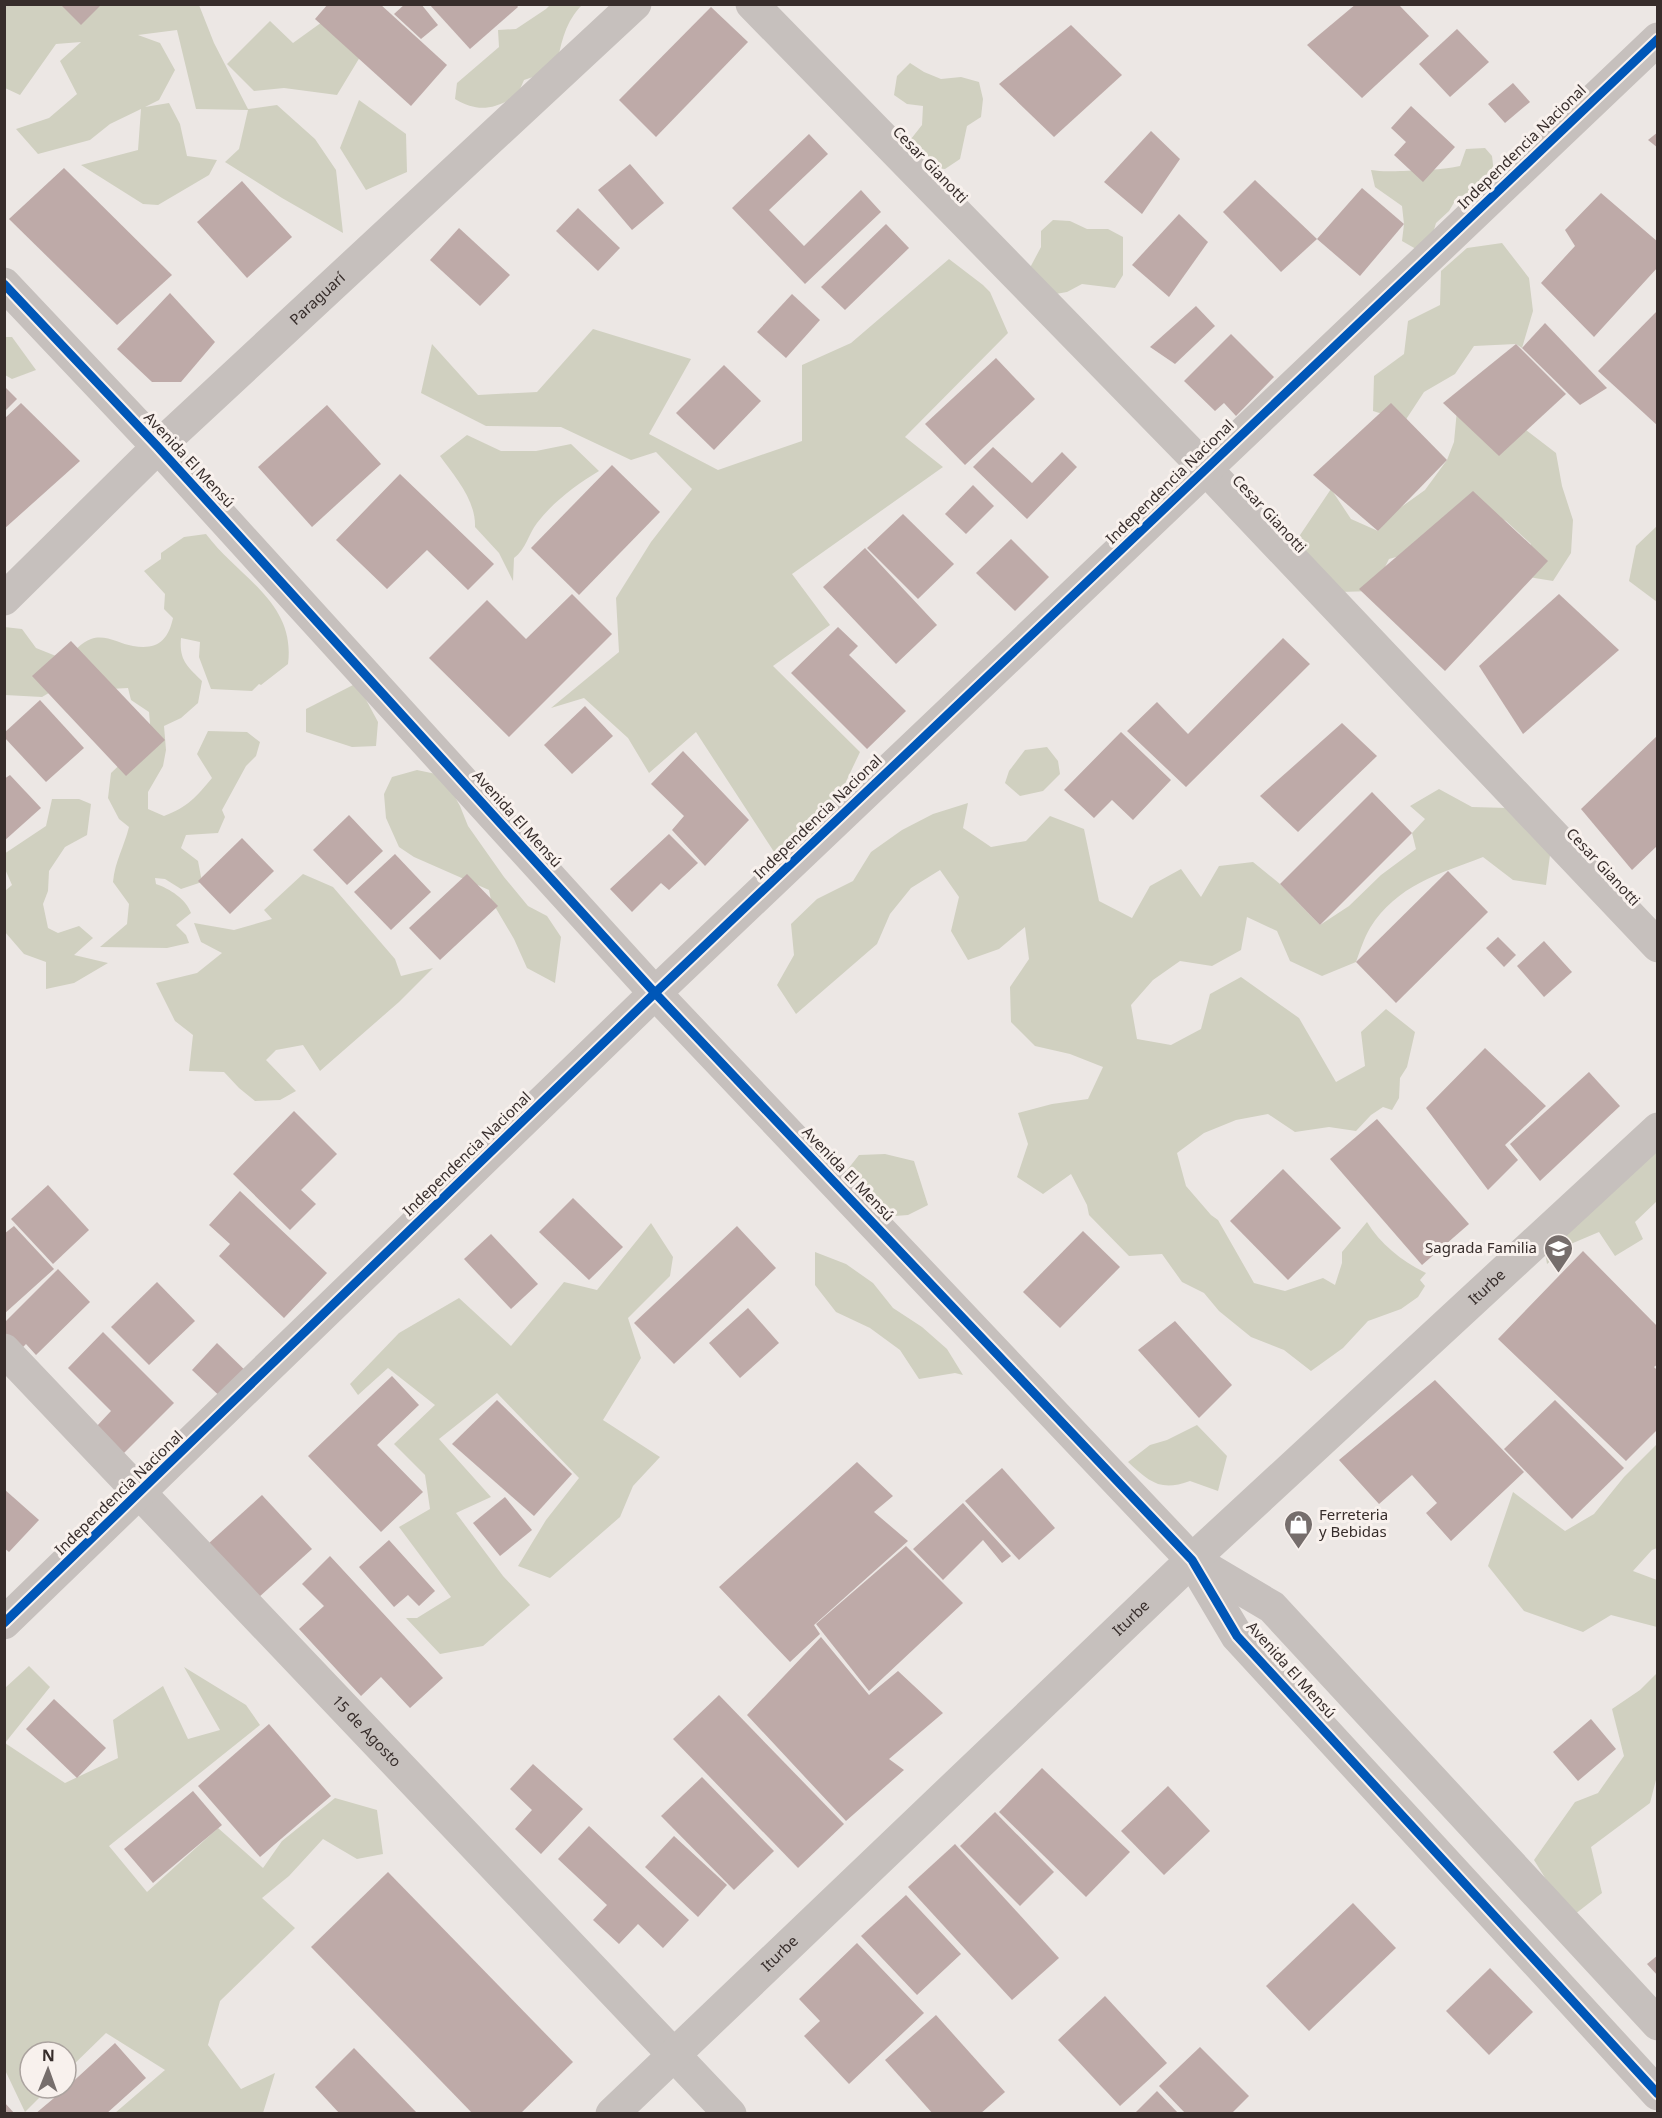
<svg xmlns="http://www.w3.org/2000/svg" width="1662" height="2118" font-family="'Noto Sans',sans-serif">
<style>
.green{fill:#d0d0c0}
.building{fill:#beaaa8}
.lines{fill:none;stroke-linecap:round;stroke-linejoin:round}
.minor{stroke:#c6c0bd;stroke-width:33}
.cycleway-casing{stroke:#f8f1ed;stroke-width:13}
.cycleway{stroke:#0057b8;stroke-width:9}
.labels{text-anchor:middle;stroke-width:6;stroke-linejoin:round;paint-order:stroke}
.street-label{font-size:15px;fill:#372d2b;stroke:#f8f1ed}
.poi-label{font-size:15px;fill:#372d2b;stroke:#f8f1ed;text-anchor:end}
</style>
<rect width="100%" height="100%" fill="#ece7e4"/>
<g class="green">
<path d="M4,5H199L214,43L248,109L277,105L315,139L336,170L343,233L282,198L225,162L239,149L248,110L196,109L177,30L138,35L160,43L175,70L159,100L145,107L169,103L180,124L187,156L217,160L209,175L158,205L143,204L81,165L138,150L141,109L110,124L90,140L38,154L16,129L49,118L77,94L60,61L81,42L56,44L20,95L5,88Z"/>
<path d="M550,5H582C566,21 561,42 557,65L542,74L524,80L517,96C493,109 479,113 455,99L457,83L499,47L498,30L516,29L546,9Z"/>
<path d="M329,17L363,52L337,95L284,88L254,91L227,64L270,21L293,43Z"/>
<path d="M910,63L924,72L941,79L961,77L979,82L983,99L981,117L967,126L960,159L945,169C921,166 917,162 911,139L922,125L923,106L907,104L894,95L897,76Z"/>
<path d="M359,100L406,134L407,172L366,190L340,148Z"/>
<path d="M1485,148L1492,156L1494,173L1474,195L1458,196L1449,211L1436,223L1431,240L1416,249L1402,241L1404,224L1402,206L1375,187L1371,170C1383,172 1392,171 1404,171C1425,169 1438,171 1460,166L1466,149Z"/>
<path d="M1053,220L1070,221L1087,229H1108L1123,237V275L1115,288L1082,284L1067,292L1050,295L1024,279L1041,247V231Z"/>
<path d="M1502,243L1529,278L1533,311L1522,348L1516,344L1474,346L1455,374L1424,392L1405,421L1373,411L1374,376L1404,354L1408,321L1440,305L1441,271L1467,248Z"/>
<path d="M949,259L983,285L990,292L1008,333L905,437L943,467L792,574L830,625L773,666L860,752L833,809L778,858L696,732L649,773L628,738L584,698L551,708L619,652L616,598L651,542L692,489L656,452L631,460L561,427L486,426L421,393L432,344L478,395L537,392L593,329L691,359L649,434L718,470L802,441V365L851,343Z"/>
<path d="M4,337H12L36,370L12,379L5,375Z"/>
<path d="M1457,410L1526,430L1556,453L1562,486L1573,520L1571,553L1553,581L1517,575L1531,544L1506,521L1476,506L1421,550L1389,559L1373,591L1340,592L1292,547L1331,489L1351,519L1378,531L1397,510L1425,490L1447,460L1454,442Z"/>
<path d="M467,435L501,451H536L571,444L599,471C576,485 554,501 537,523C528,535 526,549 514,558L513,581L499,553L475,527C476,500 455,477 440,456Z"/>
<path d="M1657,526V602L1629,581L1636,546Z"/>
<path d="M206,534C239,578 296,602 288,664L261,685L259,684L252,691L211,689L199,657L200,642L181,638C179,660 187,666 202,681L198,703L181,718L164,726L166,750L163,766L148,792V809L164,816C188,807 196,797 212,778L197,754L208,731L247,732L260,742L256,756L246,766L222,810L225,817L218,833L186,835L181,848L198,861L202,882L181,889L165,879L155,878L156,884C170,889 186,899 191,913L176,925L186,935L189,943L167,948L100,947L127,924L129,904L113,882C115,861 124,847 129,827L119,819L108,798L111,773L151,735L149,712L131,700L128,688L110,689L64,684L42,697L5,695L4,627L22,629L36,648L66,660C72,653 82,642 91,639C106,634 119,644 133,646C157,650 168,641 173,618L164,609L165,594L144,571L161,559V553L184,537Z"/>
<path d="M357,683L378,722L376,746L352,747L306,732V709Z"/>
<path d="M1047,747L1058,761L1060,774L1043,791L1020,796L1005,783L1009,771L1025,750Z"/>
<path d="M417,770L436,774L449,786L460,806L468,826L504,877L528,906L547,916L561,937L555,983L527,968L514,939L491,900L489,890L414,857L399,847L386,818L384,794L392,777Z"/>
<path d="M1439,789L1472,807L1508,808L1551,848L1546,885L1513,880L1483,857C1439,874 1397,885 1370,928C1364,938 1360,951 1356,962L1322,976L1290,961L1277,931L1247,917L1241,950L1212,966L1180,961L1153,980L1131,1005L1137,1039L1171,1045L1201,1029L1210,994L1241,977L1299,1018L1336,1082L1365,1066L1361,1032L1386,1009L1415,1032L1407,1067L1400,1078L1399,1098L1392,1110L1383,1107L1371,1115L1356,1131L1329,1127L1295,1132L1268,1114L1236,1120L1204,1133L1177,1153L1186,1186L1211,1215L1218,1220L1254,1283L1285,1291L1323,1278L1335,1285L1342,1263V1252L1367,1222C1380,1244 1403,1262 1426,1273L1420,1280L1425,1286L1418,1297L1401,1309L1368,1321L1343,1348L1311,1371L1284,1350L1251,1337L1219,1311L1204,1293L1182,1282L1162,1254L1129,1256L1089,1215L1087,1205L1071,1174L1043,1194L1017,1177L1028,1144L1018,1113L1052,1104L1088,1099L1103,1067L1070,1054L1035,1046L1011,1022L1010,987L1029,959L1025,927L999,949L968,960L951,931L959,897L940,870L911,888L890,914L877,944L796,1014L777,985L794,955L791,924L817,899L853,881L871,852L902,830L933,814L968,803L963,828L991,847L1026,841L1050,816L1084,829L1099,901L1132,918L1150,886L1181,869L1201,897L1219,866L1253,862L1280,884L1320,925L1349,906L1381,875L1416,849L1412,833L1425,819L1410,806Z"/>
<path d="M52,799H79L91,804L87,835L65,847L49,871L48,891L43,904L48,928L58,933L79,926L93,938L74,955L108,963L74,983L46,989V962L24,954L5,932V891L12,885L5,869L4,854L46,826Z"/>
<path d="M303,874L333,887L395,959L401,976L433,968L399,1002L320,1071L303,1045L276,1050L266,1060L296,1091L280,1100L255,1101L239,1088L224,1072L189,1071L193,1035L175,1021L156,983L197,973L222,953L201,942L194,923L234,930L272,919L264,910Z"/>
<path d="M1657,1132V1201L1635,1222L1643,1239L1615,1256L1599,1232L1573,1243L1547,1264L1543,1240Z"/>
<path d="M885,1154L914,1161L928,1205L908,1215L895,1216L885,1204L859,1208L844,1174L859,1155Z"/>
<path d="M651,1223L673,1257L670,1276L628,1318L641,1358L603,1420L660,1457L633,1486L620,1517L550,1578L518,1566L546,1520L579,1478L497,1393L439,1439L491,1497L456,1513L503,1576L530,1605L483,1646L440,1654L406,1618H417L451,1597L399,1527L430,1509L425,1475L394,1444L435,1405L388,1368L358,1395L350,1384L399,1333L459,1298L511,1346L564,1282L597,1290Z"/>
<path d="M815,1252L846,1264L873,1283L893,1308L922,1327L947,1349L963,1375L955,1373L919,1379L900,1350L870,1328L836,1312L815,1285Z"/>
<path d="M1197,1425L1227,1456L1218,1491L1190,1481C1160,1492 1150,1482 1128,1462L1150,1445L1167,1440Z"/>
<path d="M1657,1444V1548L1652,1550L1633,1571L1657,1580V1627L1611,1615L1583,1632L1524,1611L1488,1566L1513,1492L1565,1531L1594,1514L1624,1477Z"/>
<path d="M29,1666L50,1687L5,1743L65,1783L118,1758L113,1720L163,1686L188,1739L220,1730L184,1667L246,1705L260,1725L109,1846L147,1892L218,1828L263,1868L282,1841L335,1798L377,1810L383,1854L357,1859L323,1839L289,1876L262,1898L295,1928L220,2001L208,2045L241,2089L275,2073L263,2113H115L165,2070L106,2033L66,2072V2052H30V2088H49L25,2112L5,2070V1688Z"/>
<path d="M1657,1673V1776L1650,1803L1591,1847L1602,1893L1570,1918L1534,1860L1575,1802L1598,1793L1624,1756L1612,1709L1640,1690Z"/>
</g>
<g class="building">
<path d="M60,4H102L81,25Z"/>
<path d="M328,4H380L447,65L411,106L315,19Z"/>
<path d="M405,4H421L438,25L421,39L394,14Z"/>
<path d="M429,4H516L518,7L470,49Z"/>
<path d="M1356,4H1398L1429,36L1362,98L1307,45Z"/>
<path d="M711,7L748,42L656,137L619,100Z"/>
<path d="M1071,25L1122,75L1054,137L999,84Z"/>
<path d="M1457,29L1489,62L1450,97L1419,64Z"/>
<path d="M1513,83L1530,102L1505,123L1488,104Z"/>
<path d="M1411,106L1455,147L1423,182L1394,155L1406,142L1391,128Z"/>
<path d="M1151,131L1180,159L1142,214L1104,182Z"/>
<path d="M1658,132V148L1648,140Z"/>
<path d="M809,134L828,154L769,210L804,246L861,190L881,212L805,284L732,208Z"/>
<path d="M630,164L664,203L632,230L598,190Z"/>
<path d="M64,168L172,275L117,325L9,219Z"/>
<path d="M1255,180L1317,239L1281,272L1223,212Z"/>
<path d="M242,181L292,237L247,278L197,222Z"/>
<path d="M1362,188L1404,224L1360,276L1317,239Z"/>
<path d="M1601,193L1658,242V267L1594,337L1541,283L1575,246L1565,230Z"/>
<path d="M578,208L620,248L598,271L556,231Z"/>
<path d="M1179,214L1208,242L1169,297L1132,265Z"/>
<path d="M886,224L909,248L845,310L821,287Z"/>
<path d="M459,228L510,275L480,306L430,260Z"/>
<path d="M170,293L215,342L181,382H152L117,349Z"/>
<path d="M792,294L820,320L786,358L757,332Z"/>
<path d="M1196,306L1215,326L1175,364L1150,347Z"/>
<path d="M1658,310V426L1598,371Z"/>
<path d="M1545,323L1607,388L1580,405L1522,348Z"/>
<path d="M1231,334L1274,377L1236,416L1224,403L1215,411L1184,381Z"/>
<path d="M1516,344L1566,394L1499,456L1443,403Z"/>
<path d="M996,358L1035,399L965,465L925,424Z"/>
<path d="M724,365L761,401L714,450L676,413Z"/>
<path d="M5,387L17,399L5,411Z"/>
<path d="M21,403L80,461L4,529V419Z"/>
<path d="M1391,403L1447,460L1378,531L1313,475Z"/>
<path d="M327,405L381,464L312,527L258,467Z"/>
<path d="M993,447L1032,483L1062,452L1077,467L1027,519L973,467Z"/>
<path d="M612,465L660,512L579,595L531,548Z"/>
<path d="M400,474L494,564L468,590L427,550L387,589L336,540Z"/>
<path d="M973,485L994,506L966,534L945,514Z"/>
<path d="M1473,491L1548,561L1445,671L1359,589Z"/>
<path d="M903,514L954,564L918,599L867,548Z"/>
<path d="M1011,539L1049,577L1015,611L976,573Z"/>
<path d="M865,548L937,625L896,664L823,587Z"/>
<path d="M572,594L612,634L509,737L429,658L487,600L526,639Z"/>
<path d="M1559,594L1619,650L1523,734L1479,666Z"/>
<path d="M838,627L858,646L849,655L906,711L867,749L791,673Z"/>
<path d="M1283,638L1310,664L1186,787L1127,731L1157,702L1188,734Z"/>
<path d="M71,641L165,740L126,776L32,676Z"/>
<path d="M40,700L84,748L46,782L4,737V733Z"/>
<path d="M585,706L613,736L572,774L544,745Z"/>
<path d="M1342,723L1377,756L1298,832L1260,796Z"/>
<path d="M1121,732L1171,780L1133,820L1112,800L1094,818L1064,790Z"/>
<path d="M1658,735V845L1632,870L1581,809Z"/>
<path d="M683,751L749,820L705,866L672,830L684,816L651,784Z"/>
<path d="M10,775L41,808L4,841V779Z"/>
<path d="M1372,792L1412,833L1320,925L1280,884Z"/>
<path d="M349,815L383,851L347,885L313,850Z"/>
<path d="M669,834L698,863L669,890L661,883L632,912L610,889Z"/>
<path d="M242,838L274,871L230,914L198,881Z"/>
<path d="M395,854L431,892L391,930L354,892Z"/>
<path d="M1448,871L1488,912L1396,1003L1356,962Z"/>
<path d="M467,874L498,906L440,960L409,928Z"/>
<path d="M1498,937L1516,955L1504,967L1486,948Z"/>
<path d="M1544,941L1572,972L1544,997L1517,966Z"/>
<path d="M1485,1048L1546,1106L1505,1145L1518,1160L1488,1190L1426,1108Z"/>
<path d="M1589,1072L1620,1106L1540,1181L1510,1144Z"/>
<path d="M294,1111L337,1154L301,1190L316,1204L290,1230L233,1174Z"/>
<path d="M1377,1119L1469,1224L1422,1265L1330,1159Z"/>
<path d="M1283,1169L1341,1228L1288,1280L1230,1221Z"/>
<path d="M48,1185L89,1230L53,1264L11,1219Z"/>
<path d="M240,1191L327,1273L284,1318L219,1256L230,1244L209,1225Z"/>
<path d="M573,1198L623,1247L589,1280L539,1232Z"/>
<path d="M14,1226L54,1269L4,1314V1234Z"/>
<path d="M737,1226L776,1268L674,1364L634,1323Z"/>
<path d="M1083,1231L1120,1267L1060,1328L1023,1292Z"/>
<path d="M491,1234L538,1284L511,1309L464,1259Z"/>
<path d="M1583,1251L1658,1327V1364L1654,1367L1658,1371V1429L1626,1461L1498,1339Z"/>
<path d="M58,1269L90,1302L36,1355L26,1344L16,1354L5,1342V1322Z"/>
<path d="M157,1282L195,1321L149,1365L111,1327Z"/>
<path d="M748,1308L779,1343L740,1378L709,1343Z"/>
<path d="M1175,1321L1232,1385L1199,1418L1138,1350Z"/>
<path d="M103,1332L174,1403L123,1454L96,1427L111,1411L68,1368Z"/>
<path d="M217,1343L253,1378L228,1404L192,1370Z"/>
<path d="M392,1376L419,1405L377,1445L423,1492L381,1532L308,1456Z"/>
<path d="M1435,1380L1524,1472L1451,1541L1426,1513L1437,1503L1412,1475L1379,1504L1339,1460Z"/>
<path d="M497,1400L572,1474L534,1516L452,1444Z"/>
<path d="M1555,1400L1624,1468L1572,1519L1504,1449Z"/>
<path d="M857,1462L893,1496L874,1512L908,1541L814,1625L820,1634L790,1662L719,1587Z"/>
<path d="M1002,1468L1055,1528L1019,1560L965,1501Z"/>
<path d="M4,1489L39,1520L9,1552L4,1548Z"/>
<path d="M262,1495L312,1549L258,1598L208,1544Z"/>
<path d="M505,1497L532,1530L500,1556L473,1523Z"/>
<path d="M963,1503L1011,1556L1002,1563L983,1540L943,1580L913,1549Z"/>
<path d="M389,1540L435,1591L419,1606L408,1595L394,1607L359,1567Z"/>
<path d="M906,1546L963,1603L869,1691L816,1624Z"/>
<path d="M330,1556L443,1678L410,1708L381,1677L361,1696L299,1629L324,1606L302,1584Z"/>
<path d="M821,1637L869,1695L898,1671L943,1713L889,1759L904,1770L846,1821L747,1715Z"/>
<path d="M719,1695L844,1824L798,1868L673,1739Z"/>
<path d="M54,1699L106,1748L77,1778L26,1729Z"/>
<path d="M1591,1719L1616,1749L1578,1781L1553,1752Z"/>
<path d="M269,1724L331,1796L260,1857L198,1786Z"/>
<path d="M533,1764L583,1809L541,1854L515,1829L532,1810L510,1789Z"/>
<path d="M1042,1768L1130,1852L1086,1897L999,1812Z"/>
<path d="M702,1777L774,1851L734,1890L661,1816Z"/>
<path d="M1168,1786L1210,1831L1164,1875L1121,1831Z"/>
<path d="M193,1791L222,1825L153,1883L124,1849Z"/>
<path d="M995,1812L1054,1872L1020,1906L960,1846Z"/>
<path d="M589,1826L689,1920L663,1948L638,1924L619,1944L593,1920L607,1905L558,1859Z"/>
<path d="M674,1836L727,1885L698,1917L645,1867Z"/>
<path d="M955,1844L1059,1958L1012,2000L908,1887Z"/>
<path d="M388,1872L573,2062L520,2114H473L311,1947Z"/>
<path d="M906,1895L961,1954L917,1995L861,1936Z"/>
<path d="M1353,1903L1396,1948L1309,2031L1266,1986Z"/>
<path d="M857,1943L924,2013L849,2084L804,2036L820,2021L799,1999Z"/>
<path d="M1658,1955V1976L1647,1964Z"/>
<path d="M1490,1968L1533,2012L1489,2055L1446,2011Z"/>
<path d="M1105,1996L1167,2063L1120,2106L1058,2040Z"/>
<path d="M936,2015L1005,2092L980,2114H933L885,2060Z"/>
<path d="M115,2043L146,2078L106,2114H35L66,2088Z"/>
<path d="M1200,2047L1249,2096L1231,2114H1186L1159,2086Z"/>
<path d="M354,2048L418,2114H340L315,2087Z"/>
<path d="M1157,2091L1179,2114H1134Z"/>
<path d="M4,2102L15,2114H4Z"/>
</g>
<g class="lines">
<g class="minor">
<path d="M752,4L1206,469L1658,946"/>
<path d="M4,284L158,447L655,993L1192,1560L1237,1636L1658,2094"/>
<path id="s1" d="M4,599L158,447L635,4"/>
<path id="s2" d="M4,1350L730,2114"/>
<path d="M1196,1562L1272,1607L1658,2024"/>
<path d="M4,1623L655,993L1658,39"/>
<path id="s3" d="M612,2114L1192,1560L1658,1129"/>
</g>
<defs>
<g id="cycleway">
<path d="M4,284L158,447L655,993L1192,1560L1237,1636L1658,2094"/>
<path d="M4,1623L655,993L1658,39"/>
</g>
</defs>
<use href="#cycleway" class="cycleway-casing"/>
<use href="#cycleway" class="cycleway"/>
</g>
<defs>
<symbol id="school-pin" viewBox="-11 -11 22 30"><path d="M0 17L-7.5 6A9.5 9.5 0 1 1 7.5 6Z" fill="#766e6c" stroke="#f8f1ed"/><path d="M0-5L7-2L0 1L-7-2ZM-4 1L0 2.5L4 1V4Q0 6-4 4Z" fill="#fff"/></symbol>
<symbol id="shop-pin" viewBox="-11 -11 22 30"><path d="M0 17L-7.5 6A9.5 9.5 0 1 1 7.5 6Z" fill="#766e6c" stroke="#f8f1ed"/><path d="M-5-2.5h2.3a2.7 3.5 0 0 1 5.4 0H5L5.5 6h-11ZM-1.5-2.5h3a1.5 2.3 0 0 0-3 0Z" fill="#fff"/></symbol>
</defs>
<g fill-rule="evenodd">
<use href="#school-pin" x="1542" y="1232" width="33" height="45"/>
<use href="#shop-pin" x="1282" y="1508" width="33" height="45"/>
</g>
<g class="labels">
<g class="street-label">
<text transform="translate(1522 147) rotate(-44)" y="5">Independencia Nacional</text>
<text transform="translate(930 165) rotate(46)" y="5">Cesar Gianotti</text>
<text dy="5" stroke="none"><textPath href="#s1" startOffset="434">Paraguarí</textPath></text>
<text transform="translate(189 460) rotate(47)" y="5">Avenida El Mensú</text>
<text transform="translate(1170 482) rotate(-44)" y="5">Independencia Nacional</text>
<text transform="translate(1269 514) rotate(47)" y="5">Cesar Gianotti</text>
<text transform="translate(818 817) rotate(-44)" y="5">Independencia Nacional</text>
<text transform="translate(517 819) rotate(48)" y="5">Avenida El Mensú</text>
<text transform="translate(1603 867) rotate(47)" y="5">Cesar Gianotti</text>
<text transform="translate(467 1154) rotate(-44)" y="5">Independencia Nacional</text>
<text transform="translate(848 1174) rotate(46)" y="5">Avenida El Mensú</text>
<text dy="5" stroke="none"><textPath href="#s3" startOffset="1204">Iturbe</textPath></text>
<text transform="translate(119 1493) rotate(-44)" y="5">Independencia Nacional</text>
<text dy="5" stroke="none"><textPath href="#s3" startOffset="718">Iturbe</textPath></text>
<text transform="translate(1291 1670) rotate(48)" y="5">Avenida El Mensú</text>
<text dy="5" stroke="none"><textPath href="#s2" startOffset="526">15 de Agosto</textPath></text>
<text dy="5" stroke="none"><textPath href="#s3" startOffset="232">Iturbe</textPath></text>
</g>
<g class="poi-label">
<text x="1537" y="1253">Sagrada Familia</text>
<text x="1319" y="1520" text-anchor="start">Ferreteria<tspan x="1319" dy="17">y Bebidas</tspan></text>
</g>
</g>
<rect width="1662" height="2118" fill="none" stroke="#372d2b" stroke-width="12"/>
<g transform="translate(48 2070) rotate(1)"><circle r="28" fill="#f8f1ed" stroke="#aba39f" stroke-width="1.5"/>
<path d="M0-4.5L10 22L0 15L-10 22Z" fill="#766e6c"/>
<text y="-9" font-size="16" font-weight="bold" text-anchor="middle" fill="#372d2b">N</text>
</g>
</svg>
